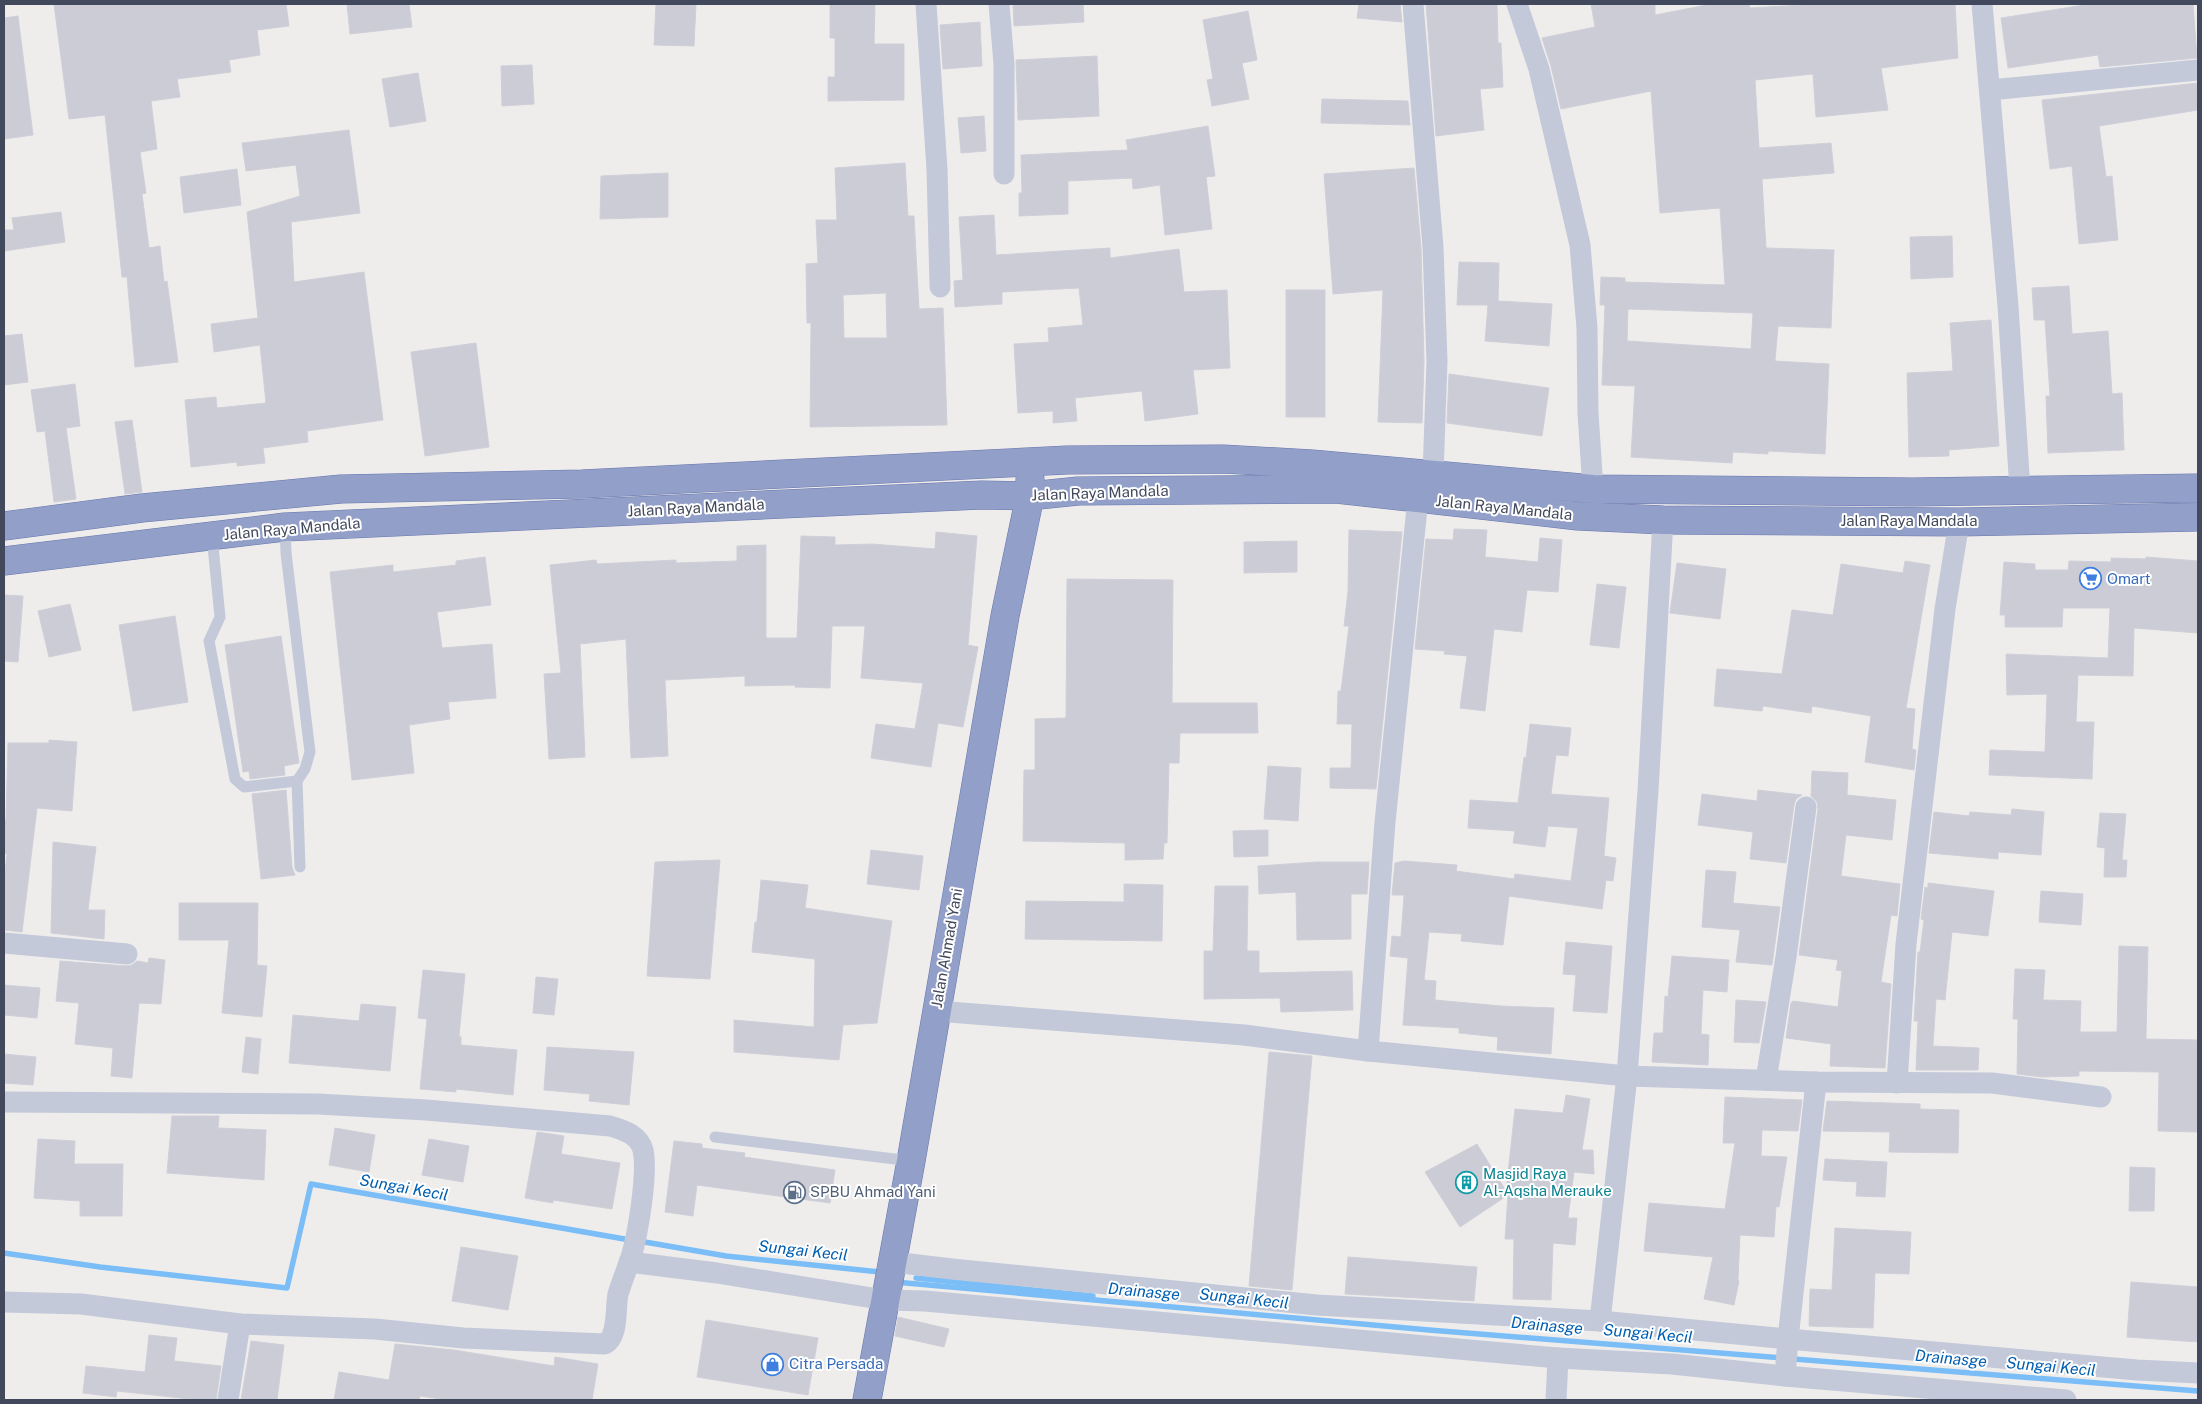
<svg xmlns="http://www.w3.org/2000/svg" width="2202" height="1404" font-family="'Public Sans',sans-serif">
<style>
.lines{fill:none;stroke-linecap:round;stroke-linejoin:round}
.stream{stroke:#7bbdf6;stroke-width:5.5}
.building{fill:#cbccd5;stroke:#cfcfd9;fill-rule:evenodd}
.trunk-casing{stroke:#6877ae;stroke-width:29}
.service{stroke:#c3c9d9;stroke-width:11}
.minor{stroke:#c3c9d9;stroke-width:21}
.trunk{stroke:#929fc8;stroke-width:28}
.labels{text-anchor:middle;stroke-width:4;stroke-linejoin:round;paint-order:stroke}
.street-label{font-size:15px;fill:#42495c;stroke:#fff}
.shop-label{font-size:15px;fill:#366cbe;stroke:#fff;text-anchor:start}
.culture-label{font-size:15px;fill:#0d838f;stroke:#fff;text-anchor:start}
.service-label{font-size:15px;fill:#4e5e75;stroke:#fff;text-anchor:start}
.water-label{font-size:16px;font-style:italic;fill:#005eb1;stroke:#fff}
</style>
<rect width="100%" height="100%" fill="#efedec"/>
<g class="lines">
<g class="stream">
<path d="M639,1241L726,1256L880,1272"/>
<path d="M4,1253L100,1267L287,1288L311,1184L630,1240"/>
<path d="M916,1278L1093,1296"/>
<path d="M895,1282L1429,1330L2198,1391"/>
</g>
</g>
<g class="building">
<path d="M54,4H286L289,26L257,30L260,55L229,60L231,72L177,79L180,97L151,101L157,149L140,152L146,193L142,194L149,248L160,246L164,282L167,281L178,362L135,367L127,277H122L105,115L69,119Z"/>
<path d="M347,4H409L412,27L350,34Z"/>
<path d="M656,4H696L694,46L654,45Z"/>
<path d="M830,4H875L874,44H904V100L828,101V77H835V38H830Z"/>
<path d="M1013,4H1083L1084,22L1014,26Z"/>
<path d="M1359,4H1400L1402,22L1357,18Z"/>
<path d="M1426,4H1497L1498,43H1501L1503,87L1480,89L1484,130L1436,136Z"/>
<path d="M1591,4H1655V15L1712,4H1749L1750,8L1820,4H1955L1958,58L1881,68L1888,110L1816,117L1813,74L1755,80L1759,148L1831,143L1834,173L1762,179L1766,248L1834,250L1831,328L1778,326L1775,361L1829,364L1825,454L1768,451V454L1733,452L1732,463L1631,457L1635,386L1602,385L1605,305H1600L1601,277L1625,278V282L1725,285L1720,208L1660,213L1651,91L1561,109L1551,66L1542,38L1595,27ZM1628,309L1753,313L1751,349L1627,341Z"/>
<path d="M2091,4H2193L2197,58L2100,67L2098,55L2008,68L2001,18Z"/>
<path d="M1248,11L1257,60L1242,63L1249,99L1212,106L1207,80L1213,79L1203,20Z"/>
<path d="M18,16L33,135L4,139V18Z"/>
<path d="M980,22L982,66L943,69L940,25Z"/>
<path d="M1097,56L1099,116L1018,120L1016,60Z"/>
<path d="M532,65L534,104L502,106L501,66Z"/>
<path d="M418,73L426,121L390,127L382,79Z"/>
<path d="M2198,83V110L2099,126L2106,177L2112,176L2118,240L2079,244L2072,166L2050,169L2042,100Z"/>
<path d="M1322,99L1408,101L1410,125L1321,123Z"/>
<path d="M984,116L986,151L961,153L958,118Z"/>
<path d="M1208,126L1215,176L1206,177L1212,229L1165,235L1160,185L1133,189L1132,178L1068,181V214L1019,216V193H1022L1021,155L1128,150L1126,140Z"/>
<path d="M349,130L360,213L291,222L294,282L364,272L383,420L307,431L308,442L263,448L265,463L237,466V462L191,467L185,400L216,397L217,408L266,403L260,345L214,352L211,324L258,318L247,212L300,196L296,165L246,171L242,143Z"/>
<path d="M905,163L908,216H914L919,309L943,308L947,425L810,427L811,323H807L806,264L818,263L816,220H837L835,168ZM886,293L887,338H844L843,295Z"/>
<path d="M1414,168L1421,248L1424,361L1422,423L1378,422L1383,290L1333,294L1324,174Z"/>
<path d="M237,169L241,205L184,213L180,177Z"/>
<path d="M668,173V217L600,219L601,176Z"/>
<path d="M61,212L65,242L4,251V230H14L12,218Z"/>
<path d="M994,215L996,255L1110,248V258L1179,249L1184,292L1227,290L1230,368L1193,370L1198,414L1145,421L1142,391L1075,398L1077,421L1053,423V411L1018,413L1014,344L1049,342L1048,328L1083,325L1079,288L1002,292V304L955,307L954,281L963,280L959,217Z"/>
<path d="M1952,236L1953,277L1911,279L1910,237Z"/>
<path d="M1459,262L1499,263L1498,301L1552,304L1549,346L1485,341L1488,305H1457Z"/>
<path d="M2069,286L2072,334L2108,331L2112,394L2122,393L2124,450L2048,453L2046,396H2050L2045,320H2034L2032,288Z"/>
<rect x="1286" y="290" width="39" height="127"/>
<path d="M1991,320L1999,446L1949,450V456L1909,457L1907,373L1953,371L1950,323Z"/>
<path d="M22,334L28,382L4,385V336Z"/>
<path d="M476,343L489,447L425,456L411,352Z"/>
<path d="M1449,374L1549,388L1542,436L1447,423Z"/>
<path d="M75,384L80,426L66,428L76,499L54,502L45,431L37,432L31,390Z"/>
<path d="M132,420L142,492L125,494L115,422Z"/>
<path d="M1454,529L1487,530L1485,557L1538,562L1540,538L1562,540L1558,592L1527,590L1522,632L1494,629L1485,711L1460,708L1467,656L1444,654L1445,651L1415,649L1426,539L1453,540Z"/>
<path d="M1349,530L1402,532L1376,789L1330,788V768H1351L1352,724H1337L1338,691H1341L1349,626H1344L1348,591Z"/>
<path d="M936,532L977,536L968,645L978,647L963,727L938,723L931,767L871,758L876,724L915,729L923,683L861,678L865,626H832L830,688L795,687V685L745,686V676L665,680L668,756L631,758L626,639L580,644L585,757L549,759L544,674L561,673L550,565L596,560L597,564L676,560V563L737,561V546L766,545V638H797L801,536L835,537V545L872,544L935,549Z"/>
<path d="M1297,541V572L1244,573V542Z"/>
<path d="M485,557L491,605L437,612L442,648L492,644L496,698L448,702L450,719L409,725L414,773L352,780L330,572L393,565V572L456,565V561Z"/>
<path d="M2146,557L2198,561V633L2134,628L2133,676L2078,675L2076,722H2094L2092,779L1989,775L1990,750L2045,752L2047,694L2007,695L2006,654L2108,658L2110,608H2063L2062,627H2005V615H2000L2004,562L2035,564V570H2068L2069,561L2111,562V558L2146,559Z"/>
<path d="M1905,561L1930,565L1906,708L1915,709L1912,749L1916,750L1914,770L1865,762L1871,716L1812,706L1811,713L1763,706L1762,711L1714,706L1717,669L1782,674L1792,610L1833,615L1841,564L1903,573Z"/>
<path d="M1677,563L1726,569L1720,619L1670,613Z"/>
<path d="M1067,579L1173,580L1172,703H1257L1258,733H1180L1179,763H1169L1167,843H1164L1163,859L1125,860V843L1023,841L1024,770H1035V719L1066,718Z"/>
<path d="M1597,584L1626,587L1619,648L1590,645Z"/>
<path d="M4,595L23,596L18,662L4,661Z"/>
<path d="M70,604L81,650L49,657L38,611Z"/>
<path d="M175,616L188,702L133,711L119,625Z"/>
<path d="M281,636L299,763L284,766L285,775L250,779L249,771L243,772L225,645Z"/>
<path d="M1530,724L1571,728L1568,756L1556,755L1551,794L1609,798L1604,856L1616,858L1613,881L1606,880L1602,909L1509,896L1503,945L1461,941L1462,934L1429,932L1424,980L1436,981L1435,1000L1501,1006L1554,1008L1551,1054L1497,1050L1498,1037L1459,1033V1028L1403,1025L1408,958L1390,956L1392,936L1401,937L1404,895H1392L1395,863L1404,861L1457,865L1456,871L1514,879L1515,874L1571,881L1578,828L1548,826L1545,847L1513,843L1515,831L1468,828L1470,800L1518,803L1524,757L1526,758Z"/>
<path d="M49,740L77,742L72,811L37,808L22,932L4,930V882L7,854L4,853V820H6L8,743H49Z"/>
<path d="M1268,766L1301,768L1298,821L1264,819Z"/>
<path d="M1812,771L1848,773L1847,795L1896,800L1892,840L1846,835L1841,876L1900,884L1897,916L1891,915L1881,982L1891,984L1885,1068L1830,1066L1831,1044L1786,1038L1791,1003L1793,1001L1838,1007L1842,971L1836,970L1838,960L1799,955L1818,809L1817,802L1811,796Z"/>
<path d="M286,790L292,867L295,875L261,879L252,794Z"/>
<path d="M1758,790L1802,795L1796,799L1794,805L1786,863L1750,859L1753,832L1698,825L1702,794L1757,801Z"/>
<path d="M2012,809L2044,812L2041,855L1998,852V859L1929,853L1934,812L1969,816L1970,812L2011,815Z"/>
<path d="M2100,813L2126,814L2122,860H2127L2126,877H2104L2105,848L2097,847Z"/>
<path d="M1268,830V856L1234,857L1233,831Z"/>
<path d="M53,842L96,847L88,910H105L104,939L51,933Z"/>
<path d="M871,850L923,856L919,890L867,884Z"/>
<path d="M720,860L710,979L647,976L655,862Z"/>
<path d="M1316,862H1369L1367,894H1351V939L1297,940L1296,892L1259,894L1258,866Z"/>
<path d="M1706,870L1736,872L1733,903L1780,907L1772,965L1736,962L1740,930L1702,927Z"/>
<path d="M761,880L808,885L805,908L892,921L877,1023L843,1025L839,1060L734,1052V1020L814,1027L815,959L752,952L755,922H757Z"/>
<path d="M1928,883L1994,891L1988,936L1952,932L1945,1000L1936,999L1933,1046L1979,1048L1978,1070H1916L1918,1021H1914L1918,952H1920L1924,920L1921,919L1925,887L1928,888Z"/>
<path d="M1124,884L1163,885L1162,941L1025,939L1026,901L1124,902Z"/>
<path d="M1215,886H1248L1247,951H1259V973L1352,971L1353,1010L1281,1012L1280,998L1204,999V951H1213Z"/>
<path d="M2041,891L2083,894L2081,925L2039,922Z"/>
<path d="M179,903H258L257,965L267,966L262,1017L222,1013L229,940H179Z"/>
<path d="M1566,942L1612,946L1607,1013L1573,1011L1576,975L1563,974Z"/>
<path d="M2119,946L2148,947L2146,1039L2198,1040L2197,1132L2158,1131L2159,1072L2079,1071V1076L2042,1077L2017,1074L2018,1019H2013L2015,969L2045,970L2043,1000L2081,1001L2080,1032H2117Z"/>
<path d="M1672,956L1729,960L1727,992L1703,990L1701,1034L1709,1035L1708,1065L1652,1062L1654,1033H1663L1665,996L1668,997Z"/>
<path d="M149,958L165,960L161,1004L139,1003L132,1078L111,1076L113,1048L75,1044L79,1003L56,1001L60,961L126,966L132,965L137,961L148,963Z"/>
<path d="M423,970L465,974L459,1036L461,1037V1045L517,1050L513,1095L456,1089V1092L420,1089L427,1019L418,1018Z"/>
<path d="M536,977L558,979L554,1015L533,1013Z"/>
<path d="M4,985L40,988L37,1018L4,1015Z"/>
<path d="M1736,1000L1766,1002L1759,1043L1734,1042Z"/>
<path d="M361,1004L396,1007L390,1071L289,1063L293,1015L359,1021Z"/>
<path d="M246,1037L261,1039L258,1074L242,1072Z"/>
<path d="M547,1047L634,1052L629,1105L589,1101L590,1094L544,1090Z"/>
<path d="M1269,1052L1312,1056L1292,1290L1249,1286Z"/>
<path d="M4,1054L36,1057L33,1085L4,1083Z"/>
<path d="M1566,1095L1590,1099L1582,1150H1593L1594,1174L1574,1172L1568,1218H1577L1575,1245L1553,1243L1551,1300L1513,1299L1514,1239H1505L1508,1195L1460,1227L1425,1172L1477,1144L1506,1191L1515,1109L1563,1113Z"/>
<path d="M1725,1097L1802,1100L1798,1131L1762,1130L1761,1156L1787,1157L1779,1207L1776,1206L1774,1237L1740,1235L1738,1280L1739,1281L1734,1305L1704,1299L1713,1257L1644,1251L1649,1203L1725,1209L1735,1143H1723Z"/>
<path d="M1827,1101L1920,1104V1109L1959,1110L1958,1153L1889,1152L1890,1132L1823,1131Z"/>
<path d="M172,1116H219L218,1128L266,1130L264,1180L167,1173Z"/>
<path d="M335,1128L375,1135L369,1172L329,1165Z"/>
<path d="M537,1132L564,1136L561,1154L620,1163L612,1209L553,1200V1203L525,1198Z"/>
<path d="M38,1139L75,1141L74,1164H123L122,1216H80V1201L34,1198Z"/>
<path d="M429,1139L469,1146L463,1182L422,1175Z"/>
<path d="M674,1141L702,1144V1148L745,1153L744,1157L835,1170L830,1203L697,1185L693,1216L665,1212Z"/>
<path d="M1825,1159L1887,1162L1885,1197L1856,1196L1857,1182L1823,1180Z"/>
<path d="M2130,1167L2155,1168L2154,1211H2129Z"/>
<path d="M1835,1228L1911,1232L1909,1274L1875,1273L1873,1328L1809,1326L1810,1289L1832,1290Z"/>
<path d="M461,1247L518,1256L508,1310L452,1301Z"/>
<path d="M1348,1257L1477,1267L1474,1301L1345,1294Z"/>
<path d="M2131,1282L2198,1287V1342L2127,1337Z"/>
<path d="M898,1317L949,1329L944,1347L895,1336Z"/>
<path d="M706,1320L818,1338L808,1395L697,1377Z"/>
<path d="M149,1335L177,1338L174,1361L221,1366L216,1400H199L117,1391L116,1397L83,1393L86,1366L145,1372Z"/>
<path d="M251,1341L284,1345L277,1400H241Z"/>
<path d="M395,1344L454,1350L554,1366L555,1357L598,1364L592,1400H448L420,1396L419,1400H334L339,1372L389,1380Z"/>
</g>
<g class="lines">
<defs>
<g id="trunk">
<path d="M4,526L142,508L341,489L582,484L1067,460L1223,459L1312,464L1593,489L1913,492L2198,488"/>
<path d="M4,561L285,527L982,495L1030,496L1078,491L1336,489L1578,516L1663,520L1959,522L2198,517"/>
<path d="M867,1400L911,1161L1005,616L1030,496V479"/>
</g>
</defs>
<use href="#trunk" class="trunk-casing"/>
<g class="service">
<path d="M285,527L286,553L310,752L305,769L297,781L300,867"/>
<path d="M212,536L220,617L209,641L235,779L244,787L297,781"/>
<path d="M715,1137L911,1161"/>
</g>
<g class="minor">
<path d="M926,4L937,169L940,287"/>
<path d="M999,4L1004,64V174"/>
<path d="M1413,4L1433,247L1437,361L1433,475"/>
<path d="M1517,4L1539,69L1580,245L1587,328L1588,413L1593,489"/>
<path d="M1982,4L2008,306L2020,490"/>
<path d="M1990,90L2198,70"/>
<path d="M4,943L127,954"/>
<path d="M936,1011L1244,1035L1368,1051L1627,1076L1816,1082L1992,1083L2101,1097"/>
<path d="M1368,1051L1385,822L1418,498"/>
<path d="M1766,1080L1786,957L1806,807"/>
<path d="M1897,1083L1906,944L1945,609L1959,522"/>
<path d="M4,1102L318,1104L426,1110L610,1126C624,1130 639,1135 643,1150C648,1173 638,1234 631,1257C627,1269 622,1281 618,1294C615,1308 619,1336 605,1344L463,1338L375,1329L240,1324L81,1304L4,1302"/>
<path d="M629,1262L717,1273L885,1300L925,1301L1558,1358L1556,1400"/>
<path d="M893,1262L952,1269L1317,1305L1600,1321L1627,1076L1648,791L1663,520"/>
<path d="M1600,1321L1788,1339L1816,1082"/>
<path d="M1558,1358L1672,1364L1785,1376L2066,1400"/>
<path d="M1785,1376L1788,1339L2137,1370L2198,1373"/>
<path d="M228,1400L240,1324"/>
</g>
<use href="#trunk" class="trunk"/>
</g>
<defs>
<symbol id="supermarket-ring" viewBox="-11 -11 22 22"><circle r="9.5" fill="#fff" stroke="#3f7fe0" stroke-width="1.5"/><path d="M-6-5.5h2.5l.6 2H6L4.5 2H-2.5L-4.4-4H-6ZM-1.5 3.2a1.3 1.3 0 1 0 .1 0ZM3 3.2a1.3 1.3 0 1 0 .1 0Z" fill="#3f7fe0"/></symbol>
<symbol id="building-ring" viewBox="-11 -11 22 22"><circle r="9.5" fill="#fff" stroke="#0f9aa8" stroke-width="1.5"/><path d="M-4-6H4V6H1V3H-1V6H-4ZM-2.5-4.3h1.7v1.8h-1.7ZM.8-4.3h1.7v1.8H.8ZM-2.5-1h1.7V.8h-1.7ZM.8-1h1.7V.8H.8Z" fill="#0f9aa8"/></symbol>
<symbol id="fuel-ring" viewBox="-11 -11 22 22"><circle r="9.5" fill="#fff" stroke="#5c6f8a" stroke-width="1.5"/><path d="M-5.5-6h7V0h2V4h1.3V-2.5L3-4.5l.8-.8L6-3V5H2.5V1h-1V6h-7ZM-4.2-4.7v3.2H.2V-4.7Z" fill="#5c6f8a"/></symbol>
<symbol id="shop-ring" viewBox="-11 -11 22 22"><circle r="9.5" fill="#fff" stroke="#3f7fe0" stroke-width="1.5"/><path d="M-5-2.5h2.3a2.7 3.5 0 0 1 5.4 0H5L5.5 6h-11ZM-1.5-2.5h3a1.5 2.3 0 0 0-3 0Z" fill="#3f7fe0"/></symbol>
</defs>
<g fill-rule="evenodd">
<use href="#supermarket-ring" x="2078" y="566" width="25" height="25"/>
<use href="#building-ring" x="1454" y="1170" width="25" height="25"/>
<use href="#fuel-ring" x="782" y="1180" width="25" height="25"/>
<use href="#shop-ring" x="760" y="1352" width="25" height="25"/>
</g>
<g class="labels">
<g class="street-label">
<text transform="translate(1100 493) rotate(-2)" y="5">Jalan Raya Mandala</text>
<text transform="translate(696 508) rotate(-3)" y="5">Jalan Raya Mandala</text>
<text transform="translate(1504 508) rotate(6)" y="5">Jalan Raya Mandala</text>
<text x="1909" y="526">Jalan Raya Mandala</text>
<text transform="translate(292 529) rotate(-5)" y="5">Jalan Raya Mandala</text>
<text transform="translate(947 948) rotate(-80)" y="5">Jalan Ahmad Yani</text>
</g>
<g class="shop-label">
<text x="2107" y="584">Omart</text>
<text x="789" y="1369">Citra Persada</text>
</g>
<g class="culture-label">
<text x="1483" y="1179">Masjid Raya<tspan x="1483" dy="17">Al-Aqsha Merauke</tspan></text>
</g>
<g class="service-label">
<text x="810" y="1197">SPBU Ahmad Yani</text>
</g>
<g class="water-label">
<text transform="translate(404 1187) rotate(10)" y="6">Sungai Kecil</text>
<text transform="translate(803 1250) rotate(6)" y="6">Sungai Kecil</text>
<text transform="translate(1144 1291) rotate(5)" y="6">Drainasge</text>
<text transform="translate(1244 1298) rotate(6)" y="6">Sungai Kecil</text>
<text transform="translate(1547 1325) rotate(5)" y="6">Drainasge</text>
<text transform="translate(1648 1333) rotate(5)" y="6">Sungai Kecil</text>
<text transform="translate(1951 1358) rotate(5)" y="6">Drainasge</text>
<text transform="translate(2051 1366) rotate(5)" y="6">Sungai Kecil</text>
</g>
</g>
<rect width="2202" height="1404" fill="none" stroke="#42495c" stroke-width="10"/>
</svg>
